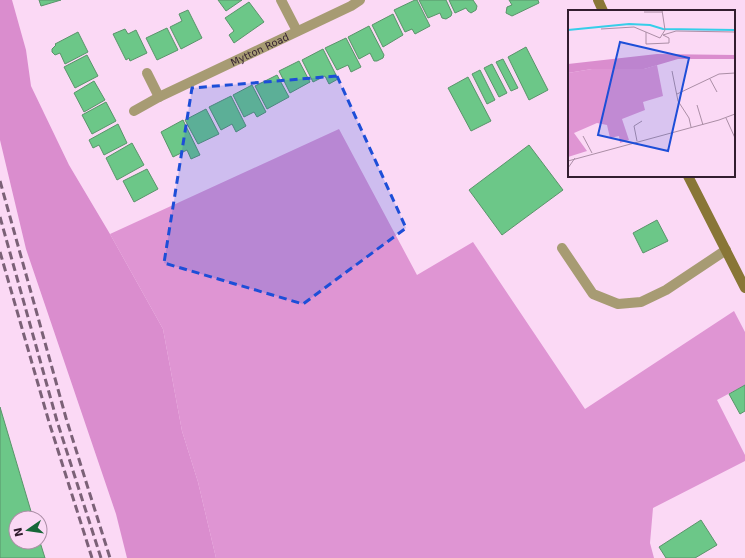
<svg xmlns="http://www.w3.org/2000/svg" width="745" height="558" font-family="'DejaVu Sans',sans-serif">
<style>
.green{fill:#df95d3}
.forest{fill:#da8dce}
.building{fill:#6cc788;stroke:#59946a}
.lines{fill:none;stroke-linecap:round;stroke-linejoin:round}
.lane{stroke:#a79b73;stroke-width:10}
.street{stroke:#a79b73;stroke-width:10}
.secondary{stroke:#897637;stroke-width:10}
.rail{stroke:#7b6177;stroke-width:3;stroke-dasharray:8 4;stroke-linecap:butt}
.marked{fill:#1d4ed8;fill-opacity:0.2;stroke:#1d4ed8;stroke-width:3;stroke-dasharray:8 5;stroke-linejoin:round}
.labels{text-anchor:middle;stroke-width:3;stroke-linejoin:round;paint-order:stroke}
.street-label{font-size:10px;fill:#321d2f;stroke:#fbd9f5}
.inset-river{fill:none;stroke:#36cee9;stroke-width:2}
.inset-road{fill:none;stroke:#ab8ea6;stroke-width:1}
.view{fill:#1d4ed8;fill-opacity:0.15;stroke:#1d4ed8;stroke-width:2}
.inset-edge{fill:none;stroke:#321d2f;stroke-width:2}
</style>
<rect width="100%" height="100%" fill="#fbd9f5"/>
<path class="green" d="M339,129L417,275L473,242L585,409L734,311L745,332V385L717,400L745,455V461L653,508L650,543L654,558H216L198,482L182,431L163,329L110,234Z"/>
<path class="forest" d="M0,0H12L26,50L31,86L69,165L110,234L163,329L182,431L198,482L216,558H127L116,514L26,249L0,140Z"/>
<g class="building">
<path d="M39,0H61L41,6Z"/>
<path d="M218,0H242L226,11Z"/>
<path d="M415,0H417L430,26L415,34L412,29L405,32L394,10Z"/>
<path d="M419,0H446L452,13L451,16L446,19L442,18L440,13L428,18Z"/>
<path d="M449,0H473L477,6L476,10L471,13L468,11L466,8L455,13Z"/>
<path d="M509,0H538L539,3L512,16L506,13L507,7L512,5Z"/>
<path d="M249,2L264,22L234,43L229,35L234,31L225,18Z"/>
<path d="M188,10L202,38L181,49L170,27L182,21L179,14Z"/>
<path d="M393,14L403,35L383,47L372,25Z"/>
<path d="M369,26L384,55L383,58L377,61H374L370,53L359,59L348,37Z"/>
<path d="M167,28L178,50L157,60L146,38Z"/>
<path d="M125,29L128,34L136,30L147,53L130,61L129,58L126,60L113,34Z"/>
<path d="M78,32L88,52L65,64L60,53L55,55L52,52V49L56,45L55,44Z"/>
<path d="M346,38L361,67L351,72L348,65L337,70L325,48Z"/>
<path d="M526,47L548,90L529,100L508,57Z"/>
<path d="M323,49L338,79L329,84L325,76L313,82L302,60Z"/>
<path d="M87,55L98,76L75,88L64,67Z"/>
<path d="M503,59L518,88L511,91L496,62Z"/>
<path d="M299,61L310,82L290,93L279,71Z"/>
<path d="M492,64L507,93L499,97L484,68Z"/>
<path d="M480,70L495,100L487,104L472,74Z"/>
<path d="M277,75L289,97L267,109L255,86Z"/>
<path d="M468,77L491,121L471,131L448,88Z"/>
<path d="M94,81L105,100L84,112L74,93Z"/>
<path d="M252,85L266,112L257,117L254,112L244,117L233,95Z"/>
<path d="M231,96L246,126L236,132L232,124L221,130L209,107Z"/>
<path d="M106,102L116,121L92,134L82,115Z"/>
<path d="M206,109L219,134L198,144L185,120Z"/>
<path d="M183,120L200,155L191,159L187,150L173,157L161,132Z"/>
<path d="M118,124L127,143L104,155L99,145L93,148L89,140Z"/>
<path d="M132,143L144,165L117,180L106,158Z"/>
<path d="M529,145L563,190L502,235L469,190Z"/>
<path d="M147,169L158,189L134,202L123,181Z"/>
<path d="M657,220L668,241L643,253L633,233Z"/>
<path d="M745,385V411L740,414L729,394Z"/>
<path d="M0,407L33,518H16V542H40L45,558H0Z"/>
<path d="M701,520L717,545L695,558H666L659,547Z"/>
</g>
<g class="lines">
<path class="lane" d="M562,248L593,294L618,304L641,302L666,290L726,250"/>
<g class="street">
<path d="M281,0L297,31"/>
<path d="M147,73L159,97"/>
<path id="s1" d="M134,111L159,97L351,6L360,0"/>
</g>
<g class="secondary">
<path d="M598,0L603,11"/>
<path d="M688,176L745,288"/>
</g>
<g class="rail">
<path d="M0,181L66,418L110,558"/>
<path d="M0,217L57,421L101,558"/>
<path d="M0,252L49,422L92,558"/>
</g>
</g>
<path class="marked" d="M337,76L406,228L303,304L164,263L192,88Z"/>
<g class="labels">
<g class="street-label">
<text dy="4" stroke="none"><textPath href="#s1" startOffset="140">Mytton Road</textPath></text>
</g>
</g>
<g transform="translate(568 10)">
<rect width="167" height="167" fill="#fbd9f5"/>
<path d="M89,55L95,86L75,92L77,100L54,109L61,130L52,133L51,126L42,128L39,115L29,113L6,123L19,141L0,147V63L24,59H76Z" fill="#df95d3"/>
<path d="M89,44L167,45V49H110L76,59H24L0,63V54Z" fill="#da8dce"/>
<path class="inset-river" d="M0,20L61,14L82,15L95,19L167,20"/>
<path class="inset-road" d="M76,2H94M33,19L66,17L92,28L97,20L94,0M78,22V34L101,33V28L95,25L108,21L167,22M104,61L110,91L121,108L123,117M142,69L149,82M109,84L151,64L167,63M129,95L135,115M158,108L167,128M15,126L24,143M69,131L66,116L74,111M0,151L151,110L167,104M0,158L7,148"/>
<path class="view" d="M52,32L121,48L100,141L30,125Z"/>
<rect width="167" height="167" class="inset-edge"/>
</g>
<g transform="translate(28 530) rotate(257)"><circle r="19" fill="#fbd9f5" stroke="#ab8ea6"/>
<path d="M0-3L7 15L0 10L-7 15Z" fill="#166738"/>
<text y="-6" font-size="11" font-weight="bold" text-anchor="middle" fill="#321d2f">N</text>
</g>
</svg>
